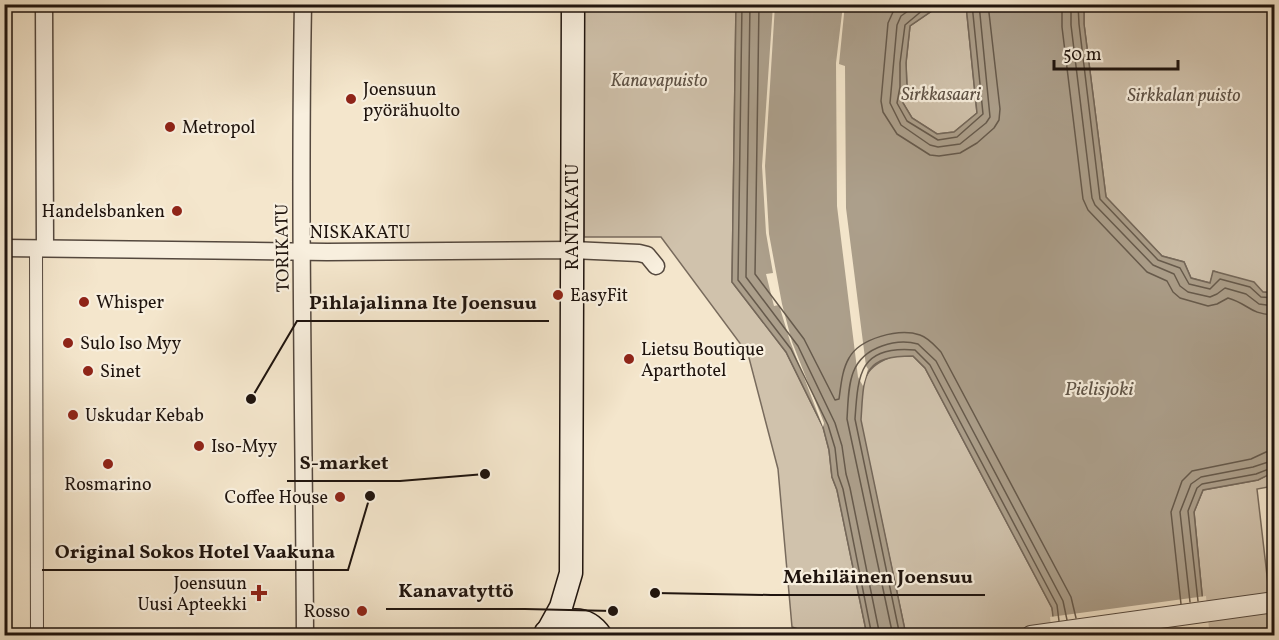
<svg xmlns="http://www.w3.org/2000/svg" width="1279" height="640" font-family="Vollkorn,serif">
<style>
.green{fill:#d0c2ac;stroke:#786b5d;stroke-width:1.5}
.water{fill:#ac9f8b;stroke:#746759;stroke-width:1.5}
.pier{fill:#f4e6cc}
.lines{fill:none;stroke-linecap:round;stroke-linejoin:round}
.shore{stroke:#665a4c;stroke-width:1.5}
.pedestrian-casing{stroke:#54483e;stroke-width:14}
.minor-casing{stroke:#54483e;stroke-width:19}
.tertiary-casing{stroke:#54483e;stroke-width:22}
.secondary-casing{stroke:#1f140e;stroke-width:25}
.pedestrian{stroke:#f8efde;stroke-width:12}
.minor{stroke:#f8efde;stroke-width:16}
.tertiary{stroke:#f8efde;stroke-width:20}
.secondary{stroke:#f8efde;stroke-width:22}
.poi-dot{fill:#8f2418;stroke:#f8efde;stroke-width:2}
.labels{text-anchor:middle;stroke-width:4.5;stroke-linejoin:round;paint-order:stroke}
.park-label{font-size:18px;font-style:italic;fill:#5d5145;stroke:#f8efde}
.poi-label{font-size:18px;fill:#1f140e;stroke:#f8efde;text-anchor:start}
.street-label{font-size:18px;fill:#1f140e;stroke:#f8efde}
.water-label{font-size:20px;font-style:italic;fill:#5e5346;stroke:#f8efde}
.leader{fill:none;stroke:#1f140e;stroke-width:2}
.callout-dot{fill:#1f140e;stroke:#f8efde;stroke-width:2}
.callout-label{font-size:20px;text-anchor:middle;font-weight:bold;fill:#1f140e;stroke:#f8efde;stroke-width:4.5;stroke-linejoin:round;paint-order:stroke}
</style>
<rect width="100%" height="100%" fill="#f4e6cc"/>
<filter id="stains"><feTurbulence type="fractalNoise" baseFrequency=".00333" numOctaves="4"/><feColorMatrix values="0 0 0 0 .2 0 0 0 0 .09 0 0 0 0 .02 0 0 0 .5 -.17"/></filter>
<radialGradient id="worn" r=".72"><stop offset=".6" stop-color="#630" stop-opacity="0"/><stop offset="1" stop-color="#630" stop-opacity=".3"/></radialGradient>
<g class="green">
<path d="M584,5H736L732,282L786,352L823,427L829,450L832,477L837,490L867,635H816L792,627L778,469L748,354L661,237H584Z"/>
<path d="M936,5H966L977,113L954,132L937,134L912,118L903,103L907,87L906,63L910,26L936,8Z"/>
<path d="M1084,5H1274V293L1263,292L1214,271L1210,283L1191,278L1184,262L1162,256L1106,197L1084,24Z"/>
<path d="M894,356H913L925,368L1052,608L1058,635H906L860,420C863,386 858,368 894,356Z"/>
<path d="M1274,472V486L1257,489L1268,584L1274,582V635H1206L1194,512L1203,490L1258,480Z"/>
</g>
<path class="water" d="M736,5H936V8L910,26L906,63L907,87L903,103L912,118L937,134L954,132L977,113L966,5H1084V24L1106,197L1162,256L1184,262L1191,278L1210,283L1213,271L1254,282L1263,292L1274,293V472L1258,480L1203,490L1194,512L1206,635H1055L1052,608L925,368L913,356C861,356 864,376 861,420L906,635H867L837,490L832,477L829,450L823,427L786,352L732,282Z"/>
<g class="pier">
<path d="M845,4L839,64L845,66L846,208L866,366L868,369L863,386L858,377L837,206L836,63L843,5Z"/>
<path d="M773,5H775L765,166L769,234L782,304L792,342L824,423L823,427L790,341L779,305L774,306L766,274L773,273L766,233L762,166Z"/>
<path d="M1206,596L1209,629L1158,636H1052L1050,617Z"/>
</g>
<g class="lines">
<g class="shore">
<path d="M742,4L738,280L791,349L828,425L835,448L838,475L843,489L872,636"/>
<path d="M750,4L746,277L798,346L835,423L842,446L846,474L850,488L880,636"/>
<path d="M759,4L755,274L804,339L835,400L839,399C841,385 842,370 849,358C860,338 899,328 920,335C929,338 935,346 941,352L1071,597L1076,618"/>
<path d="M902,4L893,12L888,23L881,101L883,112L897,134L930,155L939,156L960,153L977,143L994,128L999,120L1000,109L988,4"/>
<path d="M918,4L901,16L897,25L890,103L901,125L930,145L938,147L960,144L986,123L990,117L979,4"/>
<path d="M930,4L905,25L900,63V87L897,103L907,121L938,140L957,137L983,114L972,4"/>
<path d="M1062,4V27L1083,199L1088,210L1147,272L1167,281L1173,292L1180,298L1208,306L1217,304L1228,298C1249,304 1249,314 1274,315"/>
<path d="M1071,4V25L1092,198L1095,205L1153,265L1174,274L1180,286L1188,292L1210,297L1217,294L1225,288L1246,294L1259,304L1274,306"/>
<path d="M1078,4L1079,24L1100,199L1158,260L1180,268L1189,284L1210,289L1220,279L1250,287L1261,297L1274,298"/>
<path d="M1198,601L1188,511L1197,488L1202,484L1256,474L1274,467"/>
<path d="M1190,602L1180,512L1191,484L1201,477L1253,467L1274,460"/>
<path d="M1181,604L1171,512L1182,481L1192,471L1251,459L1266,452L1274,451"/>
<path d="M893,636L847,419C849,388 847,358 882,346C893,342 907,341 918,344L936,361L1063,601L1067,620"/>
<path d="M900,636L855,419C858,375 859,345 915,350L930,365L1057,605L1059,621"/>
</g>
<defs>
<path id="pedestrian" d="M36,248L37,636"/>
<g id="minor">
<path d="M44,4L45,248"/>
<path d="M303,4C299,215 304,425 305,636"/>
<path d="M4,248L327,252L572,250L639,253L647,255L656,266"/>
</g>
<path id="tertiary" d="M1031,636L1274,602"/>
<g id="secondary">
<path d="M546,632C565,618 586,614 601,636"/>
<path d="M545,636L561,607L571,573L573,4"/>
</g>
</defs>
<use href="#pedestrian" class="pedestrian-casing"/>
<use href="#minor" class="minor-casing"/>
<use href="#tertiary" class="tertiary-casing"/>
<use href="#secondary" class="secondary-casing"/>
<use href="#pedestrian" class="pedestrian"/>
<use href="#minor" class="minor"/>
<use href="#tertiary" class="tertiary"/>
<use href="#secondary" class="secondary"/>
</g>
<g class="poi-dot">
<circle cx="351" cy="99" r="6"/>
<circle cx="170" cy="127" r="6"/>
<circle cx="177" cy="211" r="6"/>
<circle cx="558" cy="295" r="6"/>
<circle cx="84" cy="302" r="6"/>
<circle cx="68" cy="343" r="6"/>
<circle cx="629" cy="359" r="6"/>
<circle cx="88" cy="371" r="6"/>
<circle cx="73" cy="415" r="6"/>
<circle cx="199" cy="446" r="6"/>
<circle cx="108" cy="464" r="6"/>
<circle cx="340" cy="497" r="6"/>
<path d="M256 584h6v6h6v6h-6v6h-6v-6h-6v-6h6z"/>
<circle cx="362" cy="611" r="6"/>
</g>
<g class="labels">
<g class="park-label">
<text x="659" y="86">Kanavapuisto</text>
<text x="941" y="100">Sirkkasaari</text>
<text x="1184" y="101">Sirkkalan puisto</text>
</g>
<g class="poi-label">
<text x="363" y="95">Joensuun<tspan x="363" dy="21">pyörähuolto</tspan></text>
<text x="182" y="133">Metropol</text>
<text x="165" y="217" text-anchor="end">Handelsbanken</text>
<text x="570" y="301">EasyFit</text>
<text x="96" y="308">Whisper</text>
<text x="80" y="349">Sulo Iso Myy</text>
<text x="641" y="355">Lietsu Boutique<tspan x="641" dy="21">Aparthotel</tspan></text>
<text x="100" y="377">Sinet</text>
<text x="85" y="421">Uskudar Kebab</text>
<text x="211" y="452">Iso-Myy</text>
<text x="108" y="490" text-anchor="middle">Rosmarino</text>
<text x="328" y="503" text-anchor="end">Coffee House</text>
<text x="247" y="589" text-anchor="end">Joensuun<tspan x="247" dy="21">Uusi Apteekki</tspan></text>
<text x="350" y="617" text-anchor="end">Rosso</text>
</g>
<g class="street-label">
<text transform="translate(572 217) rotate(-90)" y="6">RANTAKATU</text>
<text x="360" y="238">NISKAKATU</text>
<text transform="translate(282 248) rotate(-91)" y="6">TORIKATU</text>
</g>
<g class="water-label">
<text x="1099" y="395">Pielisjoki</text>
</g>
</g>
<path class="leader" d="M251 399L297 321H549M485 474L400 481H287M370 496L348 570H42M655 593L771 595H985M613 611L525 609H386"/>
<g class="callout-dot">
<circle cx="251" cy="399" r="6"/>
<circle cx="485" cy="474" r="6"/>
<circle cx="370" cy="496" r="6"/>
<circle cx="655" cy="593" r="6"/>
<circle cx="613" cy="611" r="6"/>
</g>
<g class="callout-label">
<text x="423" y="309">Pihlajalinna Ite Joensuu</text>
<text x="344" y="469">S-market</text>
<text x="195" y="558">Original Sokos Hotel Vaakuna</text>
<text x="878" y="583">Mehiläinen Joensuu</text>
<text x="456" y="597">Kanavatyttö</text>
</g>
<rect width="1279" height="640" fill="none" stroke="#f4e6cc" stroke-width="24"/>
<rect x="6" y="6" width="1267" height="628" fill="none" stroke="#1f140e" stroke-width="3"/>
<rect x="12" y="12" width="1255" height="616" fill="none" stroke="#1f140e" stroke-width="1.5"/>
<path d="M1054 60v9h124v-9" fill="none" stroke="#1f140e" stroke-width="3"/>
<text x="1063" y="60" font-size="18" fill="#1f140e" stroke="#f8efde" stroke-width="4.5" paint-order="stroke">50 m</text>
<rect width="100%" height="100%" filter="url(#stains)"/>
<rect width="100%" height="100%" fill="url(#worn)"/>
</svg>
